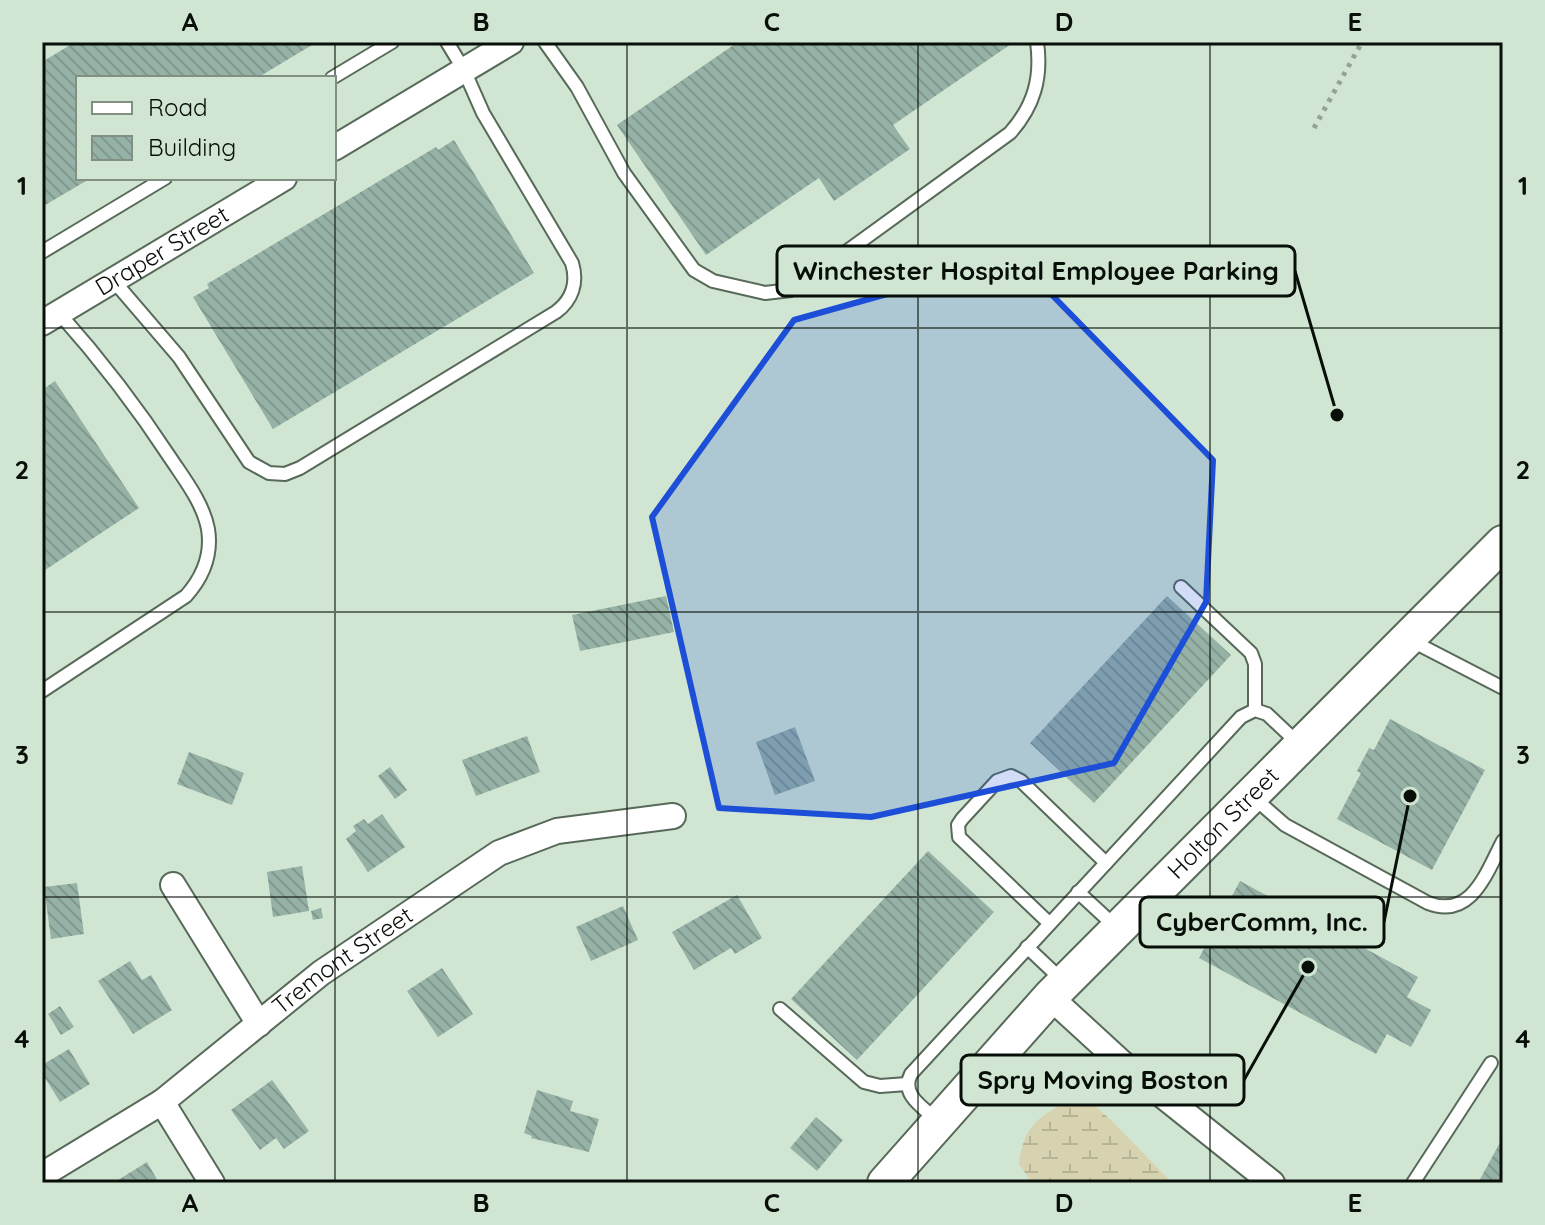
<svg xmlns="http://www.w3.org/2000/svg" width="1545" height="1225" font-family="Quicksand,sans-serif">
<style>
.wetland{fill:url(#wetland-marsh)}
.building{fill:url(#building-back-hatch)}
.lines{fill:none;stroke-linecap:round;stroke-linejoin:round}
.lane-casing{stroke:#576958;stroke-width:16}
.street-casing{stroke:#576958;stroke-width:28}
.secondary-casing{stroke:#576958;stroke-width:38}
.path{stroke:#92a293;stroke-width:5;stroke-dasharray:4 6;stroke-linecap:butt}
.lane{stroke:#fff;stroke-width:12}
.street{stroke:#fff;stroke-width:24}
.secondary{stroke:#fff;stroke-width:34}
.marked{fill:#1d4ed8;fill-opacity:0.2;stroke:#1d4ed8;stroke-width:6;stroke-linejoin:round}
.grid{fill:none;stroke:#080e08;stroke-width:2;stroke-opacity:0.55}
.labels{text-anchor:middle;stroke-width:7;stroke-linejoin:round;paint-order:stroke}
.street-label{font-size:24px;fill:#080e08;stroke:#d1e6d2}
.leader{fill:none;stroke:#080e08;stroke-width:3}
.callout-dot{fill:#080e08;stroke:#d1e6d2;stroke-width:3}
.callout{fill:#d1e6d2;stroke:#080e08;stroke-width:3}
.callout-label{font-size:26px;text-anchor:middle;font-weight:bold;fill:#080e08}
.neatline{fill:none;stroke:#080e08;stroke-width:3}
.grid-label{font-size:26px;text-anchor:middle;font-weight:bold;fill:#080e08}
</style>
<defs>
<pattern id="wetland-marsh" width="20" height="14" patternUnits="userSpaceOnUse" patternTransform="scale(2)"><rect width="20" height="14" fill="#d7d2b0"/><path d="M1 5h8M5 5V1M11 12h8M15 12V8" fill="none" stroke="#b7b396"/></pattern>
<pattern id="building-back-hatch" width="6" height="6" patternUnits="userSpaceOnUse" patternTransform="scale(2)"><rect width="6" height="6" fill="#96b2a7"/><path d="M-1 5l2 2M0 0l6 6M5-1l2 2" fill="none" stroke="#80988e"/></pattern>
</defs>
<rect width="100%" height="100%" fill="#d1e6d2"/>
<path class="wetland" d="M1074,1099L1094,1105L1111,1120L1172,1183H1032L1019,1164C1023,1126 1040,1114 1074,1099Z"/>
<g class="building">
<path d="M75,42H317L257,78H78V178H91L42,207V62Z"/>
<path d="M738,42H1014L893,125L910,149L834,201L819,178L706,255L617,125Z"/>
<path d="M454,140L534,273L273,429L193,297L209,288L207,284L436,147L438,150Z"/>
<path d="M55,381L139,508L42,572V390Z"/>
<path d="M666,596L674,632L580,651L572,615Z"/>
<path d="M1167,596L1231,655L1094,803L1030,743Z"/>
<path d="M1390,719L1485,770L1432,870L1337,819L1361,773L1357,771L1369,748L1374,750Z"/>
<path d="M795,727L815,781L775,795L756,742Z"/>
<path d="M527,736L540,772L476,796L462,760Z"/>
<path d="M189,752L244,773L232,805L177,784Z"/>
<path d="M390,767L407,790L395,799L378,776Z"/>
<path d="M382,814L405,847L368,872L346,839L356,831L353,826L364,819L368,824Z"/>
<path d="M928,851L994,912L857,1060L791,999Z"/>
<path d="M302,866L309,911L273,917L267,872Z"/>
<path d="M1240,881L1418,977L1407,997L1431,1010L1411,1047L1387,1034L1376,1054L1199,958Z"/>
<path d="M77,883L84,934L51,939L44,887Z"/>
<path d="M737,895L762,938L735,954L731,948L694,970L672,932Z"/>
<path d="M623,906L638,940L591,961L576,927Z"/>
<path d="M321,908L323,918L313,920L311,911Z"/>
<path d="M130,961L142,980L151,975L172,1010L133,1034L98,981Z"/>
<path d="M442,968L473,1014L438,1037L407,991Z"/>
<path d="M60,1006L74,1027L61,1035L48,1014Z"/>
<path d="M69,1049L90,1084L60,1102L42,1073V1065Z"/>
<path d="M272,1080L309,1131L284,1149L276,1138L260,1150L231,1110Z"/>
<path d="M537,1090L573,1101L570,1111L599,1119L589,1152L531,1138L532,1136L524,1133Z"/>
<path d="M816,1117L843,1140L817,1171L790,1148Z"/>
<path d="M1503,1137V1183H1478Z"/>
<path d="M147,1162L159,1183H119L118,1180Z"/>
</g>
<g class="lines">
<defs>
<g id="lane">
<path d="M545,42L577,87L624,173L694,270L713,281L765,293L791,290L806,281L1010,133C1034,106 1042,78 1037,42"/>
<path d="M332,78L392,42"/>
<path d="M42,252L165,178"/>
<path d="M113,280L179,357L249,462L269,473L285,474L300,468L556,312C572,300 578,283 572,263L483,113L464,70L447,42"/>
<path d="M1181,587L1251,653L1255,664V710"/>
<path d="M1410,640L1503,688"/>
<path d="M42,691L186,596C203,577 212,554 208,529C203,503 185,480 171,459C137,407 100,359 59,313"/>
<path d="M1253,797L1285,825L1428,903C1472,920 1487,871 1503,841"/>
<path d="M1078,892L1117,928"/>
<path d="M1049,923L959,837L958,825L962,819L997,781L1011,776L1021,781L1106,863"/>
<path d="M1027,947L1063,981"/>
<path d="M780,1009L864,1082L880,1086L907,1084"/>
<path d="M938,1121C924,1108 900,1095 911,1074L1241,717L1255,710L1267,714L1300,745"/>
<path d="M1413,1183L1491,1063"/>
</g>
<g id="street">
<path d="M334,148L511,42"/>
<path id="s1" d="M42,323L284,178"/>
<path d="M173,885L259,1024"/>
<path d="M1050,997L1122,1063L1272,1183"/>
<path d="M162,1102L212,1183"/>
<path id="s2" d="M42,1175L162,1102L321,973L499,853L557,831L673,816"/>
</g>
<g id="secondary">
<path id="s3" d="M885,1183L1050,997L1503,543"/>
</g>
</defs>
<use href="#lane" class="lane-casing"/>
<use href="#street" class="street-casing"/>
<use href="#secondary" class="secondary-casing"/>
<path class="path" d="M1314,128L1362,42"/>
<use href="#lane" class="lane"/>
<use href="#street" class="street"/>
<use href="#secondary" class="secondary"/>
</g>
<path class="marked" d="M1016,258L1213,460L1206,602L1114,763L871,817L719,808L652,517L794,320Z"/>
<path class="grid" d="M335,42V1183M627,42V1183M918,42V1183M1210,42V1183M42,328H1503M42,612H1503M42,897H1503"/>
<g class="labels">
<g class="street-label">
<text dy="8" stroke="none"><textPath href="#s1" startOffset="140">Draper Street</textPath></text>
<text dy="8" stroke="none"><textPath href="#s3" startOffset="494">Holton Street</textPath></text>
<text dy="8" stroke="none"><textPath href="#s2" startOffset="370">Tremont Street</textPath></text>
</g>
</g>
<path class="leader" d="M1337 415L1295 271M1410 796L1384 922M1308 967L1244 1080"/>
<g class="callout-dot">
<circle cx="1337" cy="415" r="8"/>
<circle cx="1410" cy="796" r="8"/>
<circle cx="1308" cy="967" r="8"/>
</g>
<g class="callout">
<rect x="777" y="246" width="518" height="50" rx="8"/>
<rect x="1140" y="897" width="244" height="50" rx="8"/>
<rect x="961" y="1055" width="283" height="50" rx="8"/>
</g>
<g class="callout-label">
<text x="1036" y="280">Winchester Hospital Employee Parking</text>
<text x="1262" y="931">CyberComm, Inc.</text>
<text x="1103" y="1089">Spry Moving Boston</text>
</g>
<rect width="1545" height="1225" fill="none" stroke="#d1e6d2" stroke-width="88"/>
<rect x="76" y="76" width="260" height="104" fill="#d1e6d2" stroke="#819081" stroke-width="2"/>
<rect x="92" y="102" width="40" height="12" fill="#ffffff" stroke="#819081" stroke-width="2"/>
<text x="148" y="116" font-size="24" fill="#080e08">Road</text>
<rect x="92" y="136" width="40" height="24" fill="url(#building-back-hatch)" stroke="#819081" stroke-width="2"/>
<text x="148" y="156" font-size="24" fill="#080e08">Building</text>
<rect x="44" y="44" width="1457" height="1137" class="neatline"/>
<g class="grid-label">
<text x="190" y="31">A</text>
<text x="481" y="31">B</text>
<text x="772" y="31">C</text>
<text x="1064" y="31">D</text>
<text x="1355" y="31">E</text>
<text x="22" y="195">1</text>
<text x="1523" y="195">1</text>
<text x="22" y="479">2</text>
<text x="1523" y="479">2</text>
<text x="22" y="764">3</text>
<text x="1523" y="764">3</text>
<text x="22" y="1048">4</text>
<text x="1523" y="1048">4</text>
<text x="190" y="1212">A</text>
<text x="481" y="1212">B</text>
<text x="772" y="1212">C</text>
<text x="1064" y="1212">D</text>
<text x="1355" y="1212">E</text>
</g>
</svg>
